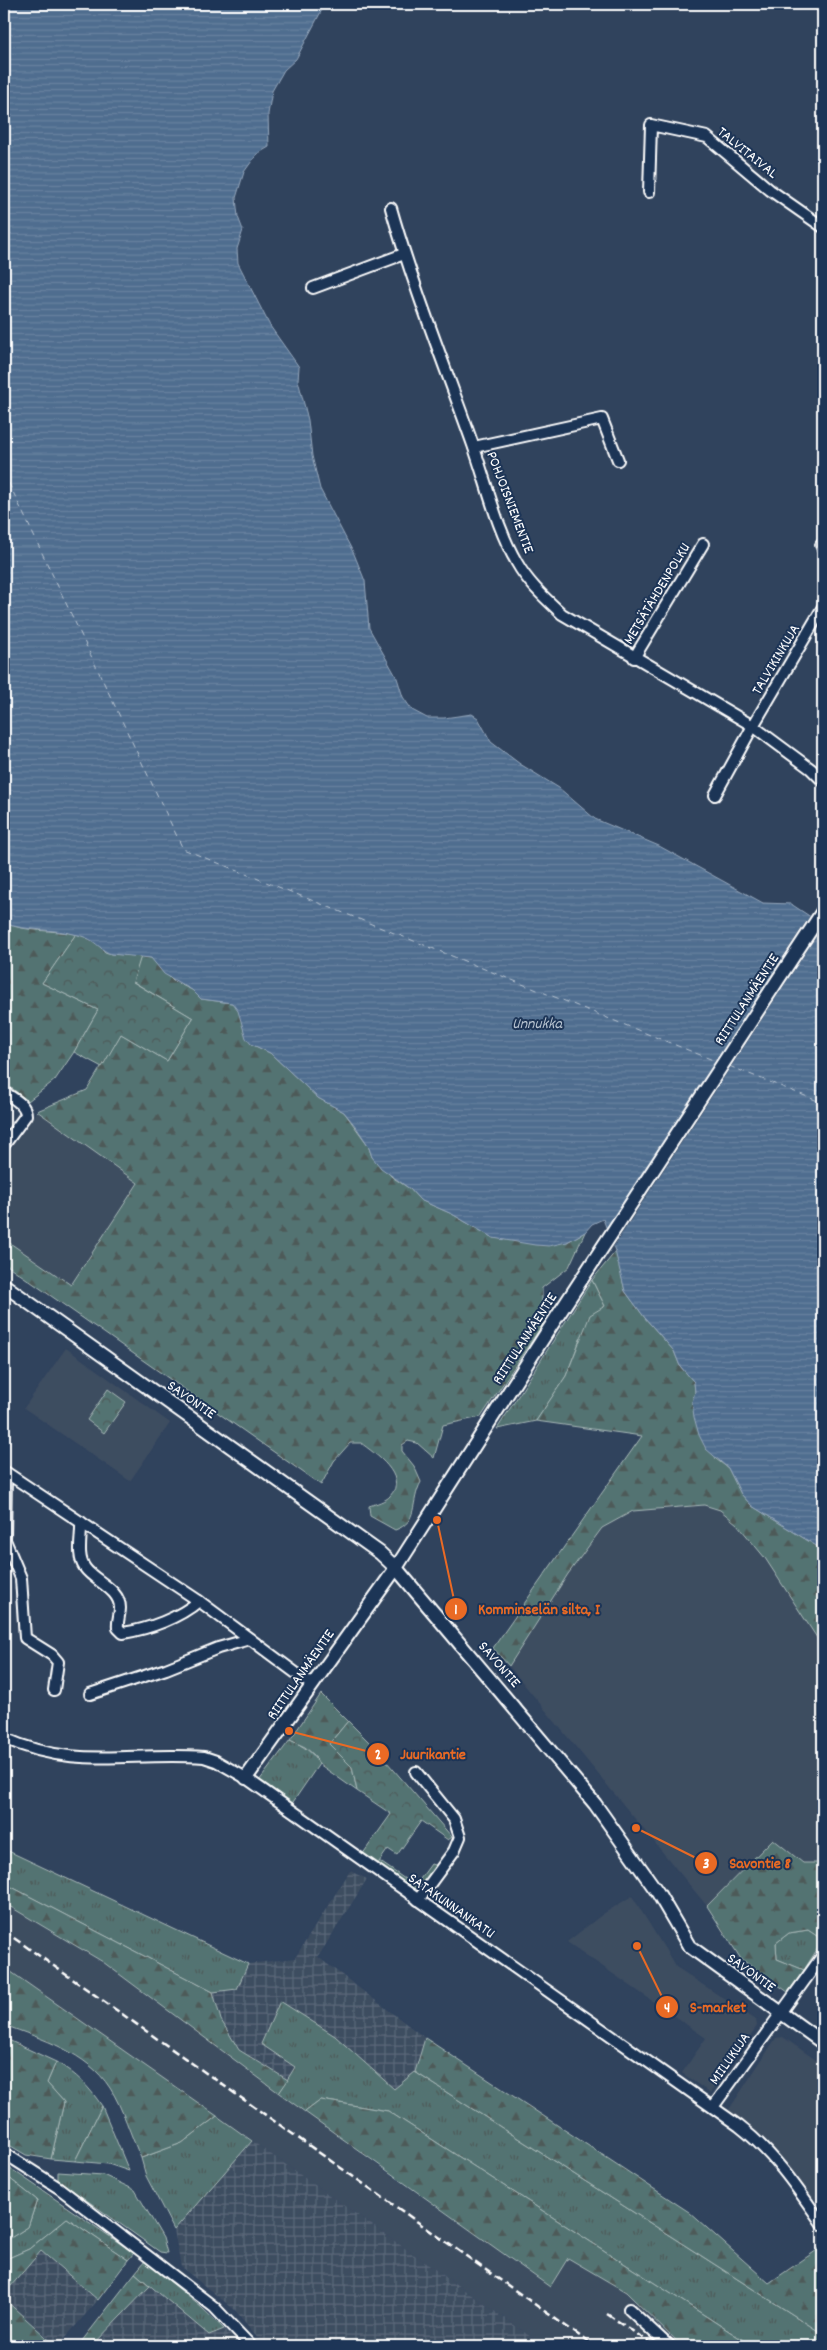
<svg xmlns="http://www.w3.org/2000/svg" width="827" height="2350" font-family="Dekko,sans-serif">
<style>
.built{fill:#3e4d61}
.industrial{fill:url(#industrial-grid)}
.grass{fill:url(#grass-tufts);stroke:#a9b9b8}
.forest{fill:url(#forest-firs);stroke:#a9b9b8}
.park{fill:url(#park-crowns);stroke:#a9b9b8}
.water{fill:url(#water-rules);stroke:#95a7bc}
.pier{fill:#30435d}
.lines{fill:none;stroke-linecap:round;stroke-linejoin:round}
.ferry{stroke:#b9c5d2;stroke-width:1;stroke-dasharray:6 5;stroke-linecap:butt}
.minor-casing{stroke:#fff;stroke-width:14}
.tertiary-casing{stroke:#fff;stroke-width:16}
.minor{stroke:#1d3557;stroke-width:10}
.tertiary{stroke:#1d3557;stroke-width:12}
.rail{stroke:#fff;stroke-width:2.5;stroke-dasharray:8 4;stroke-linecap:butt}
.labels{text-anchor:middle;stroke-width:4;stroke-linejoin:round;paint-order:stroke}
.street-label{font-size:15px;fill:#fff;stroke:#1d3557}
.water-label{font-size:16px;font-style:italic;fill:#b9c5d2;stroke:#1d3557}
.leader{fill:none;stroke:#ea6a24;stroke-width:2}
.callout-dot{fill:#ea6a24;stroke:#1d3557;stroke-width:2}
.mark-label{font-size:15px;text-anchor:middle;font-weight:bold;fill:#fff}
.callout-label{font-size:16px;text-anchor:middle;font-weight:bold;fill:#ea6a24;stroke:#1d3557;stroke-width:4;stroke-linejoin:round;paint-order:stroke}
</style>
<defs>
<pattern id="industrial-grid" width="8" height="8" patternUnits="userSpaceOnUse" patternTransform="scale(1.25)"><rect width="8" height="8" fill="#3e4d61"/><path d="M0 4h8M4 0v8" fill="none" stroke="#5b6879"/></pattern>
<pattern id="grass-tufts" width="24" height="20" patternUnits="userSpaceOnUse" patternTransform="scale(1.25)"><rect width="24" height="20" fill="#537372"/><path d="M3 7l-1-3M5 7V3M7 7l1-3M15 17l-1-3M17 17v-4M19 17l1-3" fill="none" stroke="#4e5a59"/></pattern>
<pattern id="forest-firs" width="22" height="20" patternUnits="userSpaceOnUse" patternTransform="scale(1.25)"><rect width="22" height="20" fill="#537372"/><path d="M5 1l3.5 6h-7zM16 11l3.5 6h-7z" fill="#4e5a59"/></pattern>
<pattern id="park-crowns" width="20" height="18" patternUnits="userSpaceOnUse" patternTransform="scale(1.25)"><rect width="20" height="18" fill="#537372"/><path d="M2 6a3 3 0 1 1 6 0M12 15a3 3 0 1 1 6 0" fill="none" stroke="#4e5a59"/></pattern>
<pattern id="water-rules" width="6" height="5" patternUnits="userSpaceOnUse" patternTransform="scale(1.25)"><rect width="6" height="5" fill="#4f6d8f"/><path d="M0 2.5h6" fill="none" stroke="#6983a0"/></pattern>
</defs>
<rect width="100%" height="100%" fill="#30435d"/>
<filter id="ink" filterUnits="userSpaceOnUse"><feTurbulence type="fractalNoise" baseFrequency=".02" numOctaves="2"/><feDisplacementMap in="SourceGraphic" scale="10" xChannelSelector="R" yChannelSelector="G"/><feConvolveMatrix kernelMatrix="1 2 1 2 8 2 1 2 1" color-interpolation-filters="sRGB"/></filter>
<g filter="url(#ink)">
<g class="built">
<path d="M37,1111L138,1183L71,1285L4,1239V1159Z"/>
<path d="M66,1348L170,1423L130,1481L24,1408Z"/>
<path d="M704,1505L720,1510L737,1524L765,1558L823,1647V1863H803L773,1839L707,1906L509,1666L568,1574L602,1528L633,1511Z"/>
<path d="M632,1896L676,1967L756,2020L757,2026L710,2093L682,2073L706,2038L567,1942L603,1914Z"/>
<path d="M4,1903L103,1962L377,2165L550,2287L568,2258L626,2292L681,2346H544L4,1967Z"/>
<path d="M783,2037L823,2065V2187L813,2201L781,2156L763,2138L728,2111L776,2038Z"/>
</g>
<g class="industrial">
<path d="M350,1871L367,1879L318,1957L425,2038L415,2072L394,2090L335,2036L295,2067L288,2080L239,2050L221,2019L213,1992L237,1989L248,1964L295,1958Z"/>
<path d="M252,2141L396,2242L544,2346H265L235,2310L181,2267L174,2230Z"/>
<path d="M41,2251L98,2300L58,2346L4,2299V2294Z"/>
<path d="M150,2286L209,2335L224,2329L241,2346H92Z"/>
</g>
<g class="grass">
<path d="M592,1280L605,1306L581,1337L566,1376L536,1421L497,1429Z"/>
<path d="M290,1740C303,1746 312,1751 319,1764L291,1805L259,1781Z"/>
<path d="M4,1849L248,1964L237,1989L213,1992L4,1883Z"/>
<path d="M379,1861L415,1886L431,1864L437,1866L422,1886L413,1889L377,1865Z"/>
<path d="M808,1930L823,1940L804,1970L777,1959L776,1943L789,1933Z"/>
<path d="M280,2001L335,2036L394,2089L415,2072L823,2334V2346H752L388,2111L321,2100L305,2112L279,2093L295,2067L261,2044Z"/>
<path d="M56,2062C77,2074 89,2087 102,2106L75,2161L51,2159L64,2102L47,2083Z"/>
<path d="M217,2116L252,2141L174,2230L146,2176L141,2158L182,2143Z"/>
<path d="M4,2164L134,2253L128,2260L67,2218L29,2249L4,2260V2242L28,2227L37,2200L4,2174Z"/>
<path d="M58,2172L103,2175L135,2190L163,2238L167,2253L160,2252L58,2180Z"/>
<path d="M145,2261L201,2307L224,2329L209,2335L135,2273Z"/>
</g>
<g class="forest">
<path d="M4,923C26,932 53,930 76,934L42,983L98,1010L74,1052L55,1080L28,1101L4,1082Z"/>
<path d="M141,956L151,958L173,981L192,990L201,999L232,1003L237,1006L251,1044L270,1053L318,1098L344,1112L368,1145L372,1157L392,1177L410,1189L420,1200L452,1214L493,1238L567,1242L585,1232L569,1267L542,1288V1325L481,1417L443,1425L434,1458L417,1443L408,1441L402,1445V1451L414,1466L421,1482C410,1502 419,1522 395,1530L370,1516L369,1506C375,1504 386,1501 390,1496C409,1476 374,1453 361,1443H350L334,1461L321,1485L4,1263V1239L71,1285L138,1183L37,1111L87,1090L121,1034L167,1061L193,1018L132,981Z"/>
<path d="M616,1251L625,1291L645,1318L674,1351L680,1366L694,1382L695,1392L692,1402L716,1459L728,1468L741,1494L752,1506L823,1550V1647L765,1558L737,1524L720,1510L704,1505L633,1511L602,1528L568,1574L509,1666L493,1648L642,1436L536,1421L566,1376L590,1315L605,1306L592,1280Z"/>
<path d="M321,1694L348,1721L329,1744L352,1767L357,1791L319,1764L314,1755L305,1747L290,1740Z"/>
<path d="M773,1839L803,1863H823V1940L808,1930L789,1933L776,1943L777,1959L804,1970L788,1992L741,1959L707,1906Z"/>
<path d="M4,1883L213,1992L221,2020L239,2050L288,2080L279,2093L103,1962L4,1903Z"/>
<path d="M4,1967L217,2116L182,2143L141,2158C131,2137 123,2108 110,2088C87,2052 42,2039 4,2025Z"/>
<path d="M4,2038L56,2062L47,2083L64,2102L51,2159L26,2155L4,2142Z"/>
<path d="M425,2038L689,2212L769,2283L823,2246V2334L415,2072Z"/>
<path d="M321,2100L388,2111L752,2346H681L626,2292L568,2258L550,2287L305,2112Z"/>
<path d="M102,2106L129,2171L108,2164L75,2161Z"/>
<path d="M4,2174L37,2200L28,2227L4,2242Z"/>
<path d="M67,2218L128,2260L98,2300L41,2251L4,2294V2260L29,2249Z"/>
<path d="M135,2273L150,2286L92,2346H78Z"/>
<path d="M4,2299L56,2346H4Z"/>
</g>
<g class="park">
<path d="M76,934L94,940L105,952L111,954L141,956L133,982L193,1018L167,1061L121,1034L102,1067L74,1052L98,1010L42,983Z"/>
<path d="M108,1389L126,1402L104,1433L87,1420Z"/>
<path d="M348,1721L374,1747L452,1837L448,1840L421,1821L397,1855L388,1849L377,1865L362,1855L391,1814L357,1791L352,1767L329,1744Z"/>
</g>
<path class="water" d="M4,4H325L296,59L284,70L272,91L268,114L269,147L257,154L244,172L236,198L238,217L243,230L237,249L238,263L270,326L299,367L298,380L308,420L312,456L320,489L354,554L365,581L369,628L397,678L403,697L412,710L427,718H444L472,714L478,718L491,742L520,764L559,788L595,819L659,846L763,903L791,904L823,925V1550L752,1506L741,1494L728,1468L706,1449L699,1435L694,1417L692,1402L695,1392L694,1382L680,1366L674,1351L645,1318L625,1291L615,1251L603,1219L592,1224L585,1232L567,1242L549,1246L535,1245L493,1238L452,1214L420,1200L410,1189L381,1168L372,1157L368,1145L356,1127L344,1112L318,1098L270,1053L251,1044L246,1038L238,1011L232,1003L201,999L192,990L164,974L151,958L111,954C97,948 97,940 78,935C54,928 27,932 4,923Z"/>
<path class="pier" d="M811,914L823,922V926L612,1249L605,1230Z"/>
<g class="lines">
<g class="ferry">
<path d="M4,473L183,849L718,1062"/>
<path d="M729,1066L823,1103"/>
</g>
<defs>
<g id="minor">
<path d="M649,192L651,125L707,137L770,190L823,227"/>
<path d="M391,208C414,289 445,366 473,445C487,484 496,527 517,563C528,583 545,598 562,614L753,726L811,769L823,781"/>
<path d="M313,288L404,254"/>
<path d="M474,447L602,419L618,460"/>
<path d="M821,545L823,548"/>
<path d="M634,658L703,544"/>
<path d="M715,795L753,726L823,607"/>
<path d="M4,1092C12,1098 26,1104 26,1115L4,1145"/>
<path d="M4,1471L199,1601L312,1685"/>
<path d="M6,1473L5,1540L21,1578L25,1638L52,1655L58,1662L54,1690"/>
<path d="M81,1522C82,1536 76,1556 85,1568C94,1581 120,1589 120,1608C120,1615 117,1621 118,1628L123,1633C149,1629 179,1618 199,1601"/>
<path d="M90,1694L166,1669L218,1648L250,1639"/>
<path d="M4,1738C76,1771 130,1751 204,1757L216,1761L246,1778L739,2126C774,2153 798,2189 823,2225"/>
<path d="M416,1772L454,1819L460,1837L454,1851L418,1900"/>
<path d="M713,2107L823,1955"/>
<path d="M4,2153L59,2188L214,2307L251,2346"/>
<path d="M629,2309L669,2346"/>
</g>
<g id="tertiary">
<path d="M4,1285L380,1553L396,1568L595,1804L658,1893L689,1946L823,2043"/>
<path d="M246,1778L396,1568L549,1329L823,911"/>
</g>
</defs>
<use href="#minor" class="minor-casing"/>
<use href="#tertiary" class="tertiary-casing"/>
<use href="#minor" class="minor"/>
<use href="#tertiary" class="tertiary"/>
<g class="rail">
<path d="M4,1931L594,2346"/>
<path d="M607,2314L655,2346"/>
</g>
</g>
</g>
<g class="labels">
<g class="street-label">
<text transform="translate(748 152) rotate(39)" y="5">TALVITAIVAL</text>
<text transform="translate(511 502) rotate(69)" y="5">POHJOISNIEMENTIE</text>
<text transform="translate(656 593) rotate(-59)" y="5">METSÄTÄHDENPOLKU</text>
<text transform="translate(775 659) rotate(-59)" y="5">TALVIKINKUJA</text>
<text transform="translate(746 999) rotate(-57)" y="5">RIITTULANMÄENTIE</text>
<text transform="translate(524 1338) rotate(-57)" y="5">RIITTULANMÄENTIE</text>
<text transform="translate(192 1399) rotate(35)" y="5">SAVONTIE</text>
<text transform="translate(500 1664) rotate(49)" y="5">SAVONTIE</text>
<text transform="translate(300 1674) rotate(-55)" y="5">RIITTULANMÄENTIE</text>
<text transform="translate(452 1905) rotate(35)" y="5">SATAKUNNANKATU</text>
<text transform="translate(752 1972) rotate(36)" y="5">SAVONTIE</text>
<text transform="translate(729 2058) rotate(-55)" y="5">MIILUKUJA</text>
</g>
<g class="water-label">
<text x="537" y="1028">Unnukka</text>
</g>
</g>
<path class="leader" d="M437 1520L456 1609M289 1731L378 1754M636 1828L706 1863M637 1946L667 2007"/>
<g class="callout-dot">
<circle cx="437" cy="1520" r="5"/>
<circle cx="289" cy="1731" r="5"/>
<circle cx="636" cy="1828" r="5"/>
<circle cx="637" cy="1946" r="5"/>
<circle cx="456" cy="1609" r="12"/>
<circle cx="378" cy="1754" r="12"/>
<circle cx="706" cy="1863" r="12"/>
<circle cx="667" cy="2007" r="12"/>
</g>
<g class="mark-label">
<text x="456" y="1614">1</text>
<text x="378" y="1759">2</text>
<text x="706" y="1868">3</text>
<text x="667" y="2012">4</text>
</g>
<g class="callout-label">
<text x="539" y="1614">Komminselän silta, I</text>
<text x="433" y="1759">Juurikantie</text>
<text x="760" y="1868">Savontie 8</text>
<text x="718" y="2012">S-market</text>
</g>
<rect width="827" height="2350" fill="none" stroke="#1d3557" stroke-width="20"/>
<rect x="10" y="10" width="807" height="2330" fill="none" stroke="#fff" stroke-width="2" filter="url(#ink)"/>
</svg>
